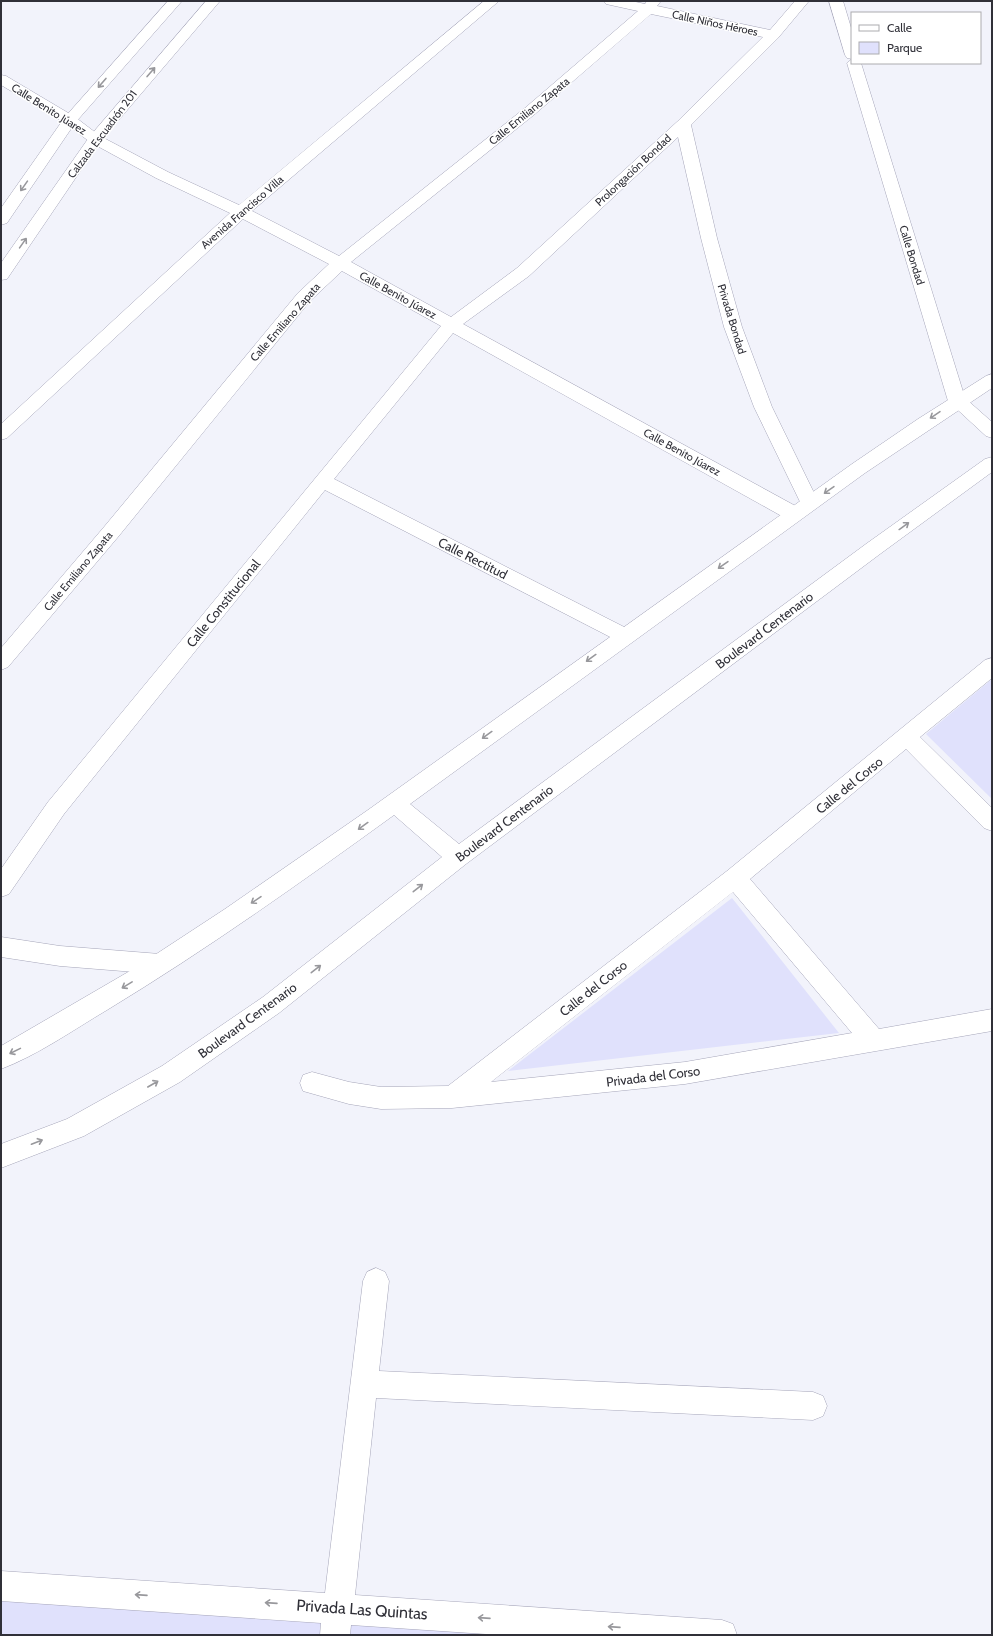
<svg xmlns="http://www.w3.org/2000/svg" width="993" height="1636" font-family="Cabin,sans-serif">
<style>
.green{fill:#e0e1fc}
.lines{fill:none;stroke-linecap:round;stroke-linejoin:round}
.minor-casing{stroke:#a5a5b9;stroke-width:1}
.secondary-casing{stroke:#a5a5b9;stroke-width:1}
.primary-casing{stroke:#a5a5b9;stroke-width:1}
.minor{fill:#fff;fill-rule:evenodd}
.secondary{fill:#fff;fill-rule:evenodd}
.primary{fill:#fff;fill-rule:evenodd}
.oneway{stroke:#98989c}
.labels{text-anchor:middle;stroke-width:3;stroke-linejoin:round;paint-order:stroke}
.far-street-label{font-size:11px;fill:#303038;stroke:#fff}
.street-label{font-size:13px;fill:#303038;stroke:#fff}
.near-street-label{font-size:16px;fill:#303038;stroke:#fff}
</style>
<rect width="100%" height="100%" fill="#f2f3fb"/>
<g class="green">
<path d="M992,679V799L926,734Z"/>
<path d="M732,898L839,1033L508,1071Z"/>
<path d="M1,1595L626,1635H1Z"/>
</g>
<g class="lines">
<defs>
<g id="minor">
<path d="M484,1H499L252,211L339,256L525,108L638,11L606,4L604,1H631L645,4L647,1H661L657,6L770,30L795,1H809L778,38L691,125L717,238L742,327L772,407L819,503L817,508L810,510L803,508L754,407L724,327L701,238L678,137L529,276L463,324L801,509L803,514L801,519L794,521L787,519L453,333L334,479L630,630L633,635L630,640L623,643L616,640L325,490L64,814L9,894L1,897V869L48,802L441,326L342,271L310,301L118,537L8,667L1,670V648L104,527L298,293L329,264L243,219L7,438L1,440V424L230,213L156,178L90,142L65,123L1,85V75L6,76L75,117L100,136L168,172L239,205ZM651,14L763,37L678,121L517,268L451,317L351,262L535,114Z"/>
<path d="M829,1H843L852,31V63H861L965,398L992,422V438L986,436L948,401L847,63L852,59L847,58L845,55Z"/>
<path d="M992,658V678L920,737L992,808V831L984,828L906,749L750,879L879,1029L992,1009V1031L685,1084L452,1108L381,1109L349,1104L303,1091L300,1083L303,1075L312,1072L349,1082L381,1087L448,1086L727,871L985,660ZM733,892L852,1033L685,1062L491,1082Z"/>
<path d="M1,937L60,946L160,954L168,957L172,964L168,971L160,974L60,966L1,957Z"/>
<path d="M376,1268L385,1272L389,1281L379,1371L813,1392L823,1396L827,1406L823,1416L813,1420L376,1398L355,1595L722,1620L733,1624L737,1635H501L351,1625L350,1635H320L321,1623L1,1601V1571L325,1593L363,1281L367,1272Z"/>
</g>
<path id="secondary" d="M992,374V388L865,473L410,804L459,844L866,544L985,459L992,457V472L880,554L466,864L279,1013L180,1082L84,1136L1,1168V1144L67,1119L162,1066L263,997L442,857L394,815C300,883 206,950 107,1010C73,1030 38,1055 1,1069V1046L135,968L225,909L368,810L852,464L918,419L986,376Z"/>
<g id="primary">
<path d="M168,1H182L75,123L7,223L1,225V208L65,117Z"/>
<path d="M206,1H220L100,142L7,279L1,280V263L90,136Z"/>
</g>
</defs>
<use href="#minor" class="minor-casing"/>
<use href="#secondary" class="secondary-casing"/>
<use href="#primary" class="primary-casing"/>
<use href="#minor" class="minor"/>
<use href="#secondary" class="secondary"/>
<use href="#primary" class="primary"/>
</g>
<defs><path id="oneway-shaft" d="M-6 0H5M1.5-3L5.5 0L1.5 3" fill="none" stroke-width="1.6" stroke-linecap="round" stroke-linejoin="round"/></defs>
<g class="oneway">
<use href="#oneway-shaft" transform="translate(151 72) rotate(-49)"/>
<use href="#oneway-shaft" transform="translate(102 83) rotate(131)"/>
<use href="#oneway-shaft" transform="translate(24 186) rotate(125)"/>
<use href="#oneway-shaft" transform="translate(23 243) rotate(-55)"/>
<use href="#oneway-shaft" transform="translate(935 415) rotate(146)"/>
<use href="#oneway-shaft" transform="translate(829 490) rotate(145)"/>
<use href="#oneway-shaft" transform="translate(904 526) rotate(-36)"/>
<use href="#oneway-shaft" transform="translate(723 565) rotate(145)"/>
<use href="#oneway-shaft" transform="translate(591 658) rotate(144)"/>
<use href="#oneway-shaft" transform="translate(487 735) rotate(144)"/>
<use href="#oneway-shaft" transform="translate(363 826) rotate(144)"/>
<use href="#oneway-shaft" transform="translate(418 888) rotate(-38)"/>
<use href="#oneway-shaft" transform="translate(256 900) rotate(146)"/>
<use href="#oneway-shaft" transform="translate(316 969) rotate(-38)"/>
<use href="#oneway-shaft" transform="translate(127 985) rotate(149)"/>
<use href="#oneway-shaft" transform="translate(15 1051) rotate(154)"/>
<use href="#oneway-shaft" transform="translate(153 1084) rotate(-30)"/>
<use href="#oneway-shaft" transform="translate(37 1142) rotate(-21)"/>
<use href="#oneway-shaft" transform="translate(141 1595) rotate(-176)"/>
<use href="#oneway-shaft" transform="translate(271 1603) rotate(-176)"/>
<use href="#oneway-shaft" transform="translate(484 1618) rotate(-176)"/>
<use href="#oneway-shaft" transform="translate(614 1627) rotate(-176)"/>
</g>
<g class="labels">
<g class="far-street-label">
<text transform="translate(715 23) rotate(12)" y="4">Calle Niños Héroes</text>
<text transform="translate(49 109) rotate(32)" y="4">Calle Benito Júarez</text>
<text transform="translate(529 111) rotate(-39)" y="4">Calle Emiliano Zapata</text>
<text transform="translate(102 134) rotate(-53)" y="4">Calzada Escuadrón 201</text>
<text transform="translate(633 170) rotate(-43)" y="4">Prolongación Bondad</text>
<text transform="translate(242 212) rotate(-41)" y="4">Avenida Francisco Villa</text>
<text transform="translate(912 255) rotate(73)" y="4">Calle Bondad</text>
<text transform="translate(398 295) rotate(29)" y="4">Calle Benito Júarez</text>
<text transform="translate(732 319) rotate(73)" y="4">Privada Bondad</text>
<text transform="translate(285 322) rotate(-49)" y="4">Calle Emiliano Zapata</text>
<text transform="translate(682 452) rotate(29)" y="4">Calle Benito Júarez</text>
<text transform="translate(78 571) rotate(-50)" y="4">Calle Emiliano Zapata</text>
</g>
<g class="street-label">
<text transform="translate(473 558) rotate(27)" y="5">Calle Rectitud</text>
<text transform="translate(223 603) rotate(-51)" y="5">Calle Constitucional</text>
<text transform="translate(764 630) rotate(-37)" y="5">Boulevard Centenario</text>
<text transform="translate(849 785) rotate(-39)" y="5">Calle del Corso</text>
<text transform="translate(504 823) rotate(-37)" y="5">Boulevard Centenario</text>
<text transform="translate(593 988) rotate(-38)" y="5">Calle del Corso</text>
<text transform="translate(247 1020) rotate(-36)" y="5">Boulevard Centenario</text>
<text transform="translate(653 1076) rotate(-7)" y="5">Privada del Corso</text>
</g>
<g class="near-street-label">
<text transform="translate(362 1609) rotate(4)" y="6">Privada Las Quintas</text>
</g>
</g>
<rect width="993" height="1636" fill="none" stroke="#303038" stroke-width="4"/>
<rect x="851" y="12" width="130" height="52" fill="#ffffff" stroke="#acacaf"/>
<rect x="859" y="25" width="20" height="6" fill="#ffffff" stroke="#acacaf"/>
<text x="887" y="32" font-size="12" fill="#303038">Calle</text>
<rect x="859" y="42" width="20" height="12" fill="#e0e1fc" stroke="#acacaf"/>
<text x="887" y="52" font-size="12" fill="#303038">Parque</text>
</svg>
